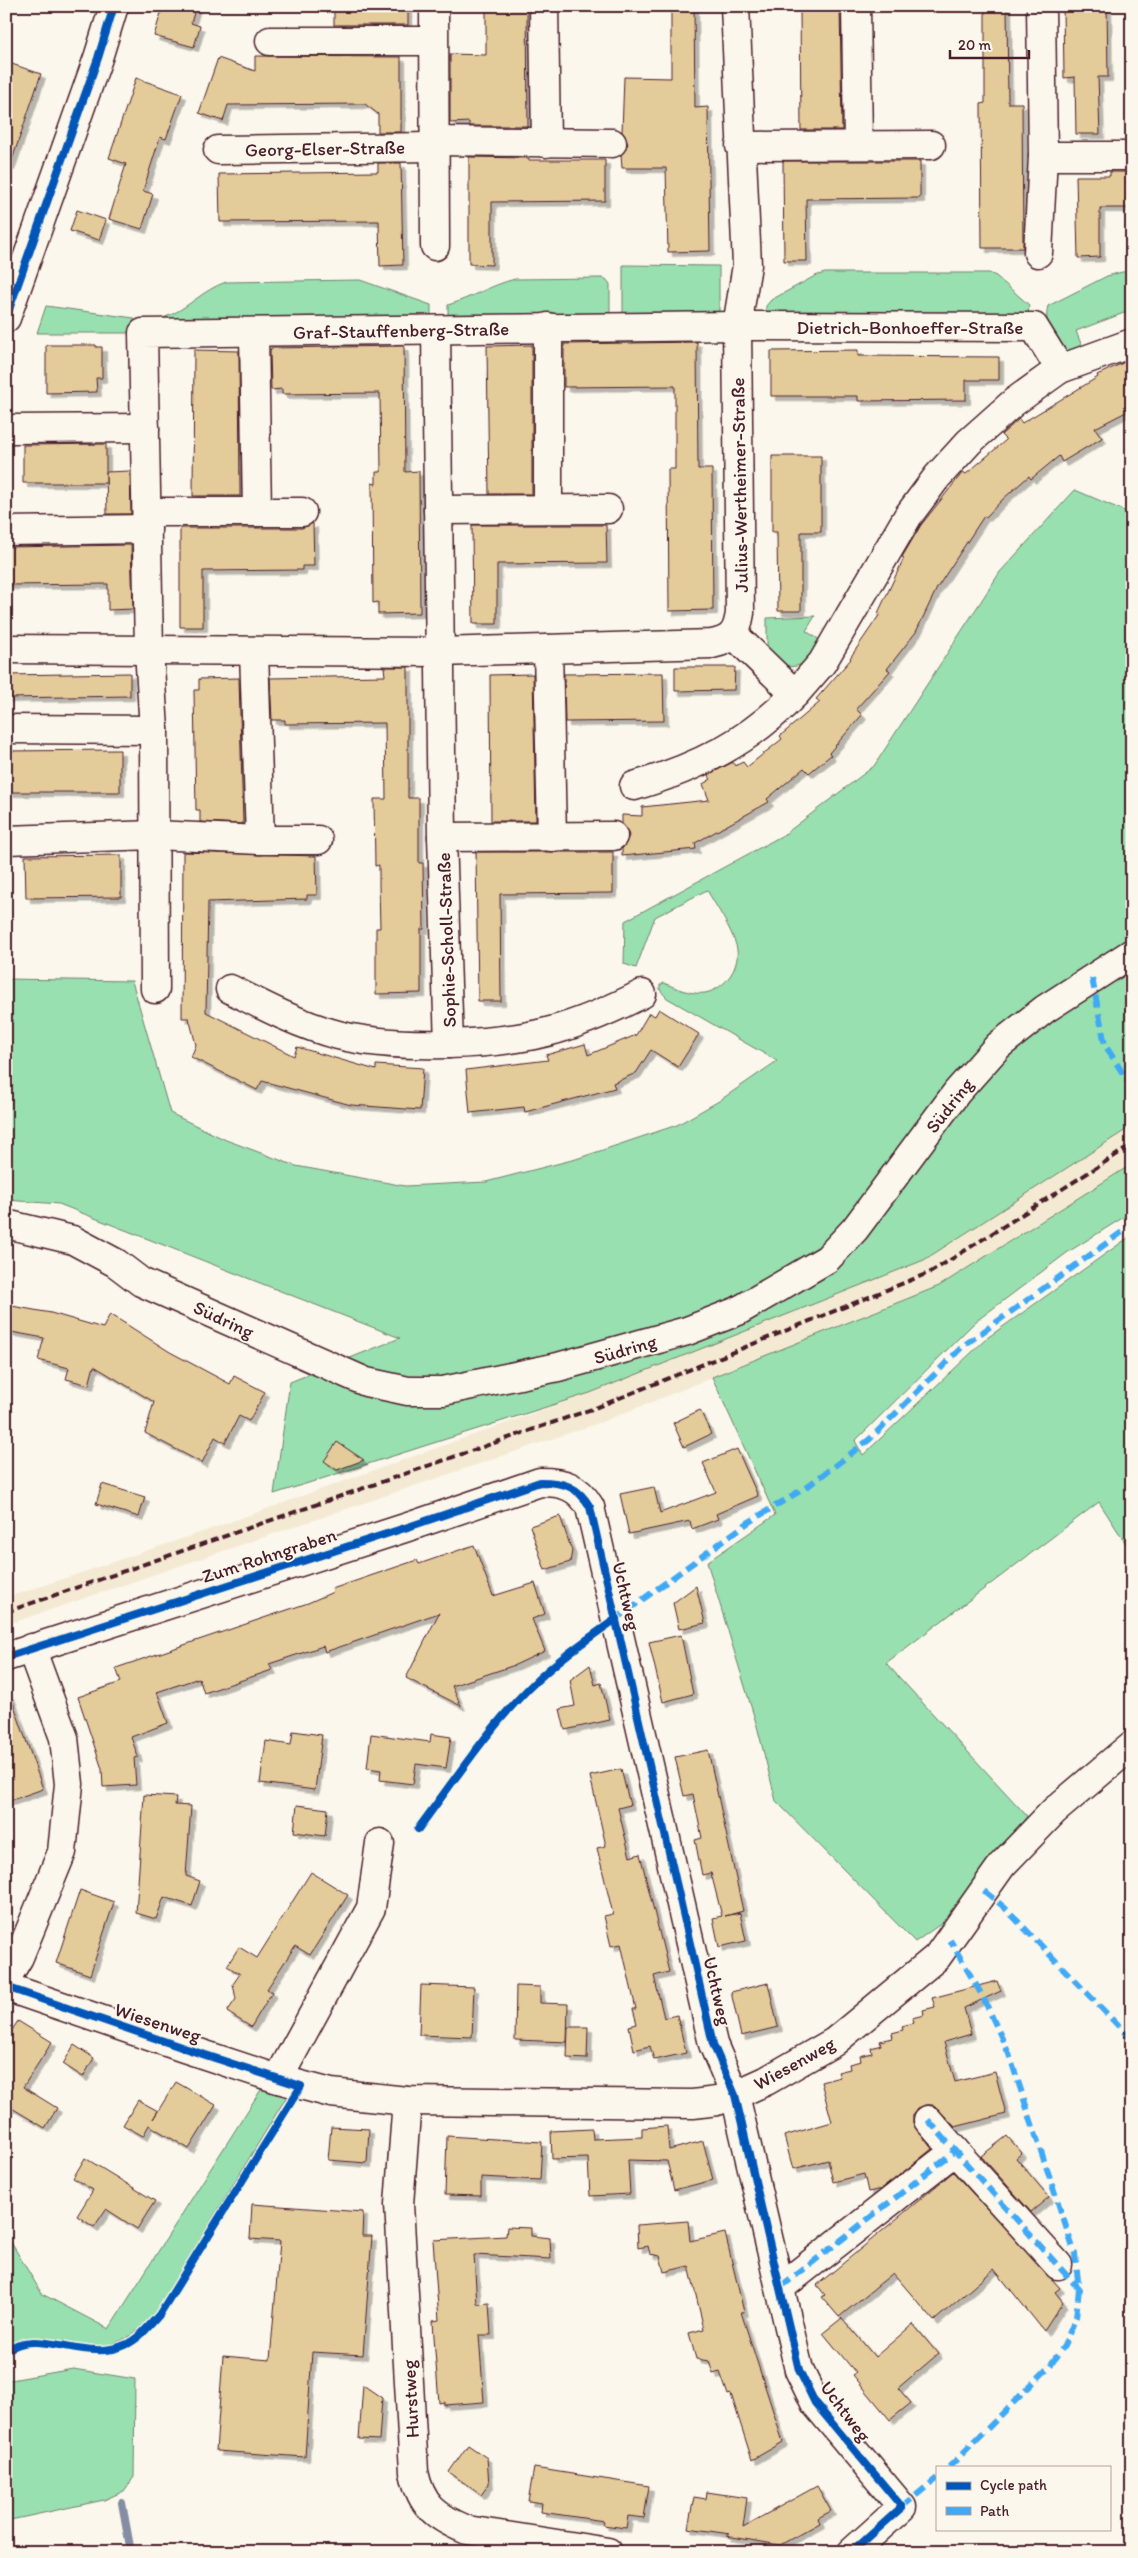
<svg xmlns="http://www.w3.org/2000/svg" width="1138" height="2558" font-family="Itim,sans-serif">
<style>
.built{fill:#f4ead3}
.green{fill:#98e0af;stroke:#71806d}
.lines{fill:none;stroke-linecap:round;stroke-linejoin:round}
.stream{stroke:#858da5;stroke-width:8}
.building{fill:#e4cb9a;stroke:#4a1f2b;filter:url(#shadow)}
.minor-casing{stroke:#4a1f2b;stroke-width:31}
.minor{stroke:#fbf7ec;stroke-width:28}
.rail{stroke:#4a1f2b;stroke-width:4;stroke-dasharray:8 4;stroke-linecap:butt}
.quiet{stroke:#3fa9f5;stroke-width:6;stroke-dasharray:12 6;stroke-linecap:butt}
.cycleway-casing{stroke:#fbf7ec;stroke-width:11}
.cycleway{stroke:#0057b8;stroke-width:8}
.labels{text-anchor:middle;stroke-width:4;stroke-linejoin:round;paint-order:stroke}
.street-label{font-size:19px;fill:#4a1f2b;stroke:#fbf7ec}
</style>
<defs>
<filter id="shadow"><feDropShadow dx="4.5" dy="4.5" stdDeviation="0" flood-color="#0004"/></filter>
</defs>
<rect width="100%" height="100%" fill="#fbf7ec"/>
<filter id="ink" filterUnits="userSpaceOnUse"><feTurbulence type="fractalNoise" baseFrequency=".02" numOctaves="2"/><feDisplacementMap in="SourceGraphic" scale="10" xChannelSelector="R" yChannelSelector="G"/><feConvolveMatrix kernelMatrix="1 2 1 2 8 2 1 2 1" color-interpolation-filters="sRGB"/></filter>
<g filter="url(#ink)">
<path class="built" d="M1132,1126V1164L939,1286L602,1422L6,1625V1598L202,1532L590,1393L924,1260Z"/>
<g class="green">
<path d="M623,265L719,266V322H623Z"/>
<path d="M1122,272H1132V310L1076,331L1083,349L1071,353C1054,346 1043,323 1048,306L1107,276Z"/>
<path d="M825,273H989L996,276L1029,305L1028,316L765,321L766,306L771,300L815,276Z"/>
<path d="M601,278L606,279L610,284V322H448V305C471,298 491,285 515,279Z"/>
<path d="M360,280L431,305V322L163,323V318C187,310 202,290 226,282Z"/>
<path d="M46,306L134,318V333H37Z"/>
<path d="M1075,490L1127,512L1132,502V1126L924,1260L590,1393L274,1494L290,1382L400,1338L59,1204L6,1200V979L132,981L170,1113L226,1140L296,1166L405,1186L486,1182L576,1159L677,1125L719,1101L777,1061L667,998L660,990V985L664,983C676,988 691,995 705,993C726,989 742,965 736,945C730,926 717,908 707,890L655,917L636,968L624,964L625,921L785,834L874,766L1000,572Z"/>
<path d="M815,616L806,631L823,642C801,667 794,678 767,650V618Z"/>
<path d="M1132,1164V1212L1068,1252L975,1322L855,1441L863,1455L987,1338L1132,1235V1553L1099,1502L886,1663L1027,1816L952,1916L915,1942L776,1801L757,1726L707,1562L775,1515L712,1377L939,1286Z"/>
<path d="M262,2088L287,2096L154,2315C138,2332 118,2347 93,2347C65,2347 32,2327 6,2346V2234L42,2294L109,2329Z"/>
<path d="M73,2369L135,2379L134,2477L124,2491L104,2500L6,2521V2376L11,2380Z"/>
</g>
<g class="lines">
<path class="stream" d="M122,2503L131,2552"/>
</g>
<g class="building">
<path d="M163,6H196L191,23L200,26L194,47L154,36Z"/>
<rect x="334" y="6" width="74" height="19"/>
<path d="M486,6H527L528,126H469V122L450,123V54L486,55Z"/>
<path d="M671,6H694L695,108L708,107L710,251L668,252L666,168H622L621,155L628,144L622,132L624,77L671,78Z"/>
<path d="M800,6H840L842,130H801Z"/>
<path d="M985,6H1007L1008,103H1022L1023,248H982L981,104L985,103Z"/>
<path d="M1063,6H1107L1108,77H1098L1100,134H1076L1075,77L1064,78Z"/>
<path d="M255,56L401,57V132H378V114L365,104L228,105L223,121L199,113L218,58L255,71Z"/>
<path d="M6,62L41,74L10,166L6,165Z"/>
<path d="M136,78L182,94L166,139L160,137L143,191L153,194L142,229L109,219L126,164L109,158Z"/>
<path d="M469,157L528,158V160H605V201L492,202V265L469,264Z"/>
<path d="M783,161H920V198L806,199L807,261H784Z"/>
<path d="M378,163H401L403,265L380,266L379,221L220,222L219,174L378,172Z"/>
<path d="M1110,172H1132V208H1100V257L1078,258L1076,176H1110Z"/>
<path d="M77,210L106,220L99,240L70,231Z"/>
<path d="M697,342L698,469H712L713,610L669,611L668,469H675V386L564,387V344Z"/>
<path d="M46,345H96V347H102V378H96L97,392L46,393Z"/>
<path d="M532,345V494H489L487,346Z"/>
<path d="M404,346L405,472L419,471L420,613L378,614V602L373,603L372,483L376,484V472H381L380,393L282,394V389L271,390L270,351L271,348Z"/>
<path d="M194,350L239,351L240,496H193Z"/>
<path d="M858,350V356L999,357V380H966V400L858,401V396H771V351Z"/>
<path d="M1125,362L1132,376V409L1095,428L1102,438L1062,462L1059,456L1031,479L1029,476L1003,499L986,517L984,516L937,588L916,632L887,669L890,671L856,709L862,715L829,753L831,755L809,773L804,768L767,799L769,802L695,843L696,849L622,856V849L629,836L627,829L622,824V815L642,816V807L709,800L703,784L711,779L708,775L733,762L735,766L743,762L747,767L782,739L780,736L820,702L816,699L851,659L850,658L880,614L878,613L904,558L902,557L921,525L963,472L966,474L1006,440L1001,435L1019,419L1022,423L1098,377L1097,375Z"/>
<path d="M106,444V483H23V445Z"/>
<path d="M772,456H821V532H801V611H778L777,532H772Z"/>
<path d="M130,471L131,514H107L106,472Z"/>
<path d="M313,523L314,566H302V570L203,571V627H180V528H302Z"/>
<path d="M472,525H606L607,563L497,564V624H473Z"/>
<path d="M131,545L133,609L108,610V584L6,585V547Z"/>
<path d="M384,667H408V798H419V863H423L424,929H421V993L376,994V928H380L379,886V865L375,866L374,799H386L385,723L285,724V720H272L270,678L385,676Z"/>
<path d="M675,667H735L734,690L675,691Z"/>
<path d="M130,673V696L6,698V675Z"/>
<path d="M663,673L664,721L565,722L564,674Z"/>
<path d="M533,674L536,821H491L490,675Z"/>
<path d="M239,678L243,824L200,822V810H196L194,690H199V679Z"/>
<path d="M120,750V792H6V751Z"/>
<path d="M183,852L316,856L317,895H307V899L208,902L206,1012L294,1056L297,1047L376,1070V1065L423,1068L420,1110L351,1105L262,1081L257,1090L191,1057L196,1045L189,1018H182Z"/>
<path d="M476,852H613V893L500,894L501,1001H478Z"/>
<path d="M121,855V897L26,898L25,856Z"/>
<path d="M659,1009L699,1034L678,1067L651,1050L636,1073L613,1083L615,1088L525,1112L524,1107L470,1113L466,1070L548,1060L546,1055L585,1044L588,1055L636,1035L649,1013L655,1016Z"/>
<path d="M6,1305L51,1313L103,1328L110,1314L170,1352L230,1384L234,1376L265,1392L249,1421L239,1416L225,1443L215,1437L202,1463L145,1433L154,1402L94,1366L89,1385L66,1379L69,1368L38,1360L44,1338L6,1331Z"/>
<path d="M700,1410L711,1434L684,1447L673,1423Z"/>
<path d="M337,1442L364,1460L337,1470L324,1461Z"/>
<path d="M737,1449L758,1496L716,1514L718,1519L692,1529L690,1521L629,1534L620,1494L654,1487L660,1513L716,1492L703,1463Z"/>
<path d="M102,1484L145,1497L139,1517L96,1504Z"/>
<path d="M560,1516L572,1551L570,1562L545,1570L530,1526Z"/>
<path d="M474,1545L493,1596L535,1583L545,1614L532,1619L545,1651L515,1665L452,1686L461,1706L406,1678L439,1613L325,1652L323,1646L269,1664L272,1670L204,1693L199,1678L157,1692L168,1723L131,1737L138,1757L134,1758L136,1785L103,1787L102,1769L78,1697L121,1682L116,1668L308,1603L333,1592L332,1589L417,1560L419,1564Z"/>
<path d="M696,1586L705,1623L679,1629L673,1603Z"/>
<path d="M681,1635L693,1694L663,1702L649,1642Z"/>
<path d="M590,1665L595,1685L601,1683L610,1720L565,1730L560,1709L575,1706L570,1680Z"/>
<path d="M10,1694L43,1789L6,1802V1695Z"/>
<path d="M293,1731L322,1735L315,1790L260,1783L266,1741L291,1745Z"/>
<path d="M371,1734L430,1742L431,1734L451,1737L446,1768L416,1764L413,1784L380,1780L381,1770L367,1768Z"/>
<path d="M708,1750L743,1911L725,1916L740,1913L746,1941L719,1947L713,1918L722,1916L711,1873L702,1875L695,1840L702,1838L693,1794L684,1796L675,1757Z"/>
<path d="M621,1769L630,1805L618,1808L630,1857L640,1854L669,1972L654,1976L664,2018L677,2015L686,2053L654,2060L650,2046L634,2050L629,2026L637,2024L633,2009H636L621,1944L611,1946L604,1916L613,1914L597,1848L606,1846L590,1776Z"/>
<path d="M144,1795L176,1797L175,1805L191,1806L186,1876L200,1881L192,1906L164,1897L156,1919L136,1913Z"/>
<path d="M297,1805L328,1809L325,1836L294,1832Z"/>
<path d="M311,1872L348,1895L310,1955L295,1946L267,1989L272,1992L251,2027L227,2012L236,1999L233,1984L240,1974L227,1966L239,1947L257,1958Z"/>
<path d="M80,1890L114,1902L90,1975L56,1963Z"/>
<path d="M997,1981L1001,1991L964,2008L971,2034L944,2042L955,2082L995,2072L1006,2114L955,2127L934,2105H925L918,2108L913,2114V2123L932,2149L882,2189L868,2192L864,2174L833,2182L828,2160L793,2169L784,2136L832,2122L821,2082L840,2077L838,2072L850,2069L849,2064L861,2061L860,2056L872,2053L871,2048L881,2045L880,2041L893,2038L892,2033L903,2030L902,2026L913,2023L912,2018L924,2015L923,2010L935,2007L932,1998Z"/>
<path d="M768,1983L778,2027L741,2036L731,1992Z"/>
<path d="M421,1985L474,1987L472,2037L419,2035Z"/>
<path d="M516,1986L540,1987V2003L568,2004L567,2042L515,2040Z"/>
<path d="M18,2021L52,2042L23,2087L57,2108L45,2128L10,2107L6,2113V2039Z"/>
<path d="M568,2027H588L587,2059L567,2058Z"/>
<path d="M74,2045L94,2058L83,2077L63,2064Z"/>
<path d="M176,2082L216,2105L189,2149L149,2125L143,2136L123,2125L138,2100L158,2111L153,2119Z"/>
<path d="M667,2126L669,2150L703,2141L713,2180L674,2190L667,2161L628,2160L630,2194L590,2196L588,2158L552,2159L551,2131L592,2129L593,2139L642,2137V2128Z"/>
<path d="M331,2127L369,2129L367,2163L328,2160Z"/>
<path d="M447,2136L542,2142L540,2180L481,2177V2196L445,2195Z"/>
<path d="M1007,2136L1022,2153L1016,2158L1049,2197L1031,2212L981,2156Z"/>
<path d="M85,2158L155,2201L137,2229L106,2209L94,2227L77,2216L93,2190L73,2178Z"/>
<path d="M953,2172L1060,2288L1055,2292L1063,2302L1044,2331L994,2269L934,2321L893,2273L839,2317L822,2297L825,2295L817,2285Z"/>
<path d="M252,2204L363,2212L362,2236H372L363,2355L312,2352L305,2457L216,2451L223,2356L270,2360L280,2241L250,2239Z"/>
<path d="M688,2221L690,2241L725,2233L744,2312H741L783,2442L752,2460L731,2394L728,2395L720,2372L713,2374L709,2361L696,2359L689,2333L704,2329L689,2266L664,2272L660,2256L650,2254L648,2246L638,2248L637,2225Z"/>
<path d="M507,2227L531,2228V2236L550,2238L551,2259L474,2255L477,2304L489,2303L491,2335H479L484,2402L444,2405V2402L439,2403L435,2351L433,2321L439,2320L433,2240L506,2236Z"/>
<path d="M842,2318L875,2357L913,2324L938,2354L898,2388L911,2403L890,2420L853,2375L856,2373L823,2333Z"/>
<path d="M363,2385L382,2398L379,2440L359,2439Z"/>
<path d="M468,2445L487,2458L489,2484L481,2495L449,2472Z"/>
<path d="M534,2468L649,2486L644,2518L628,2516L626,2528L603,2525L604,2521L541,2512L542,2503L528,2501Z"/>
<path d="M817,2486L831,2511L818,2518L820,2523L780,2545L726,2536L730,2534L688,2528L694,2497L706,2499L707,2492L747,2498L743,2527Z"/>
</g>
<g class="lines">
<defs>
<g id="minor">
<path d="M434,6L435,246"/>
<path d="M544,6L546,143"/>
<path d="M856,6L858,144"/>
<path d="M270,41H433"/>
<path d="M433,141L612,143"/>
<path d="M740,146L931,145"/>
<path d="M218,150L433,147"/>
<path d="M1043,156H1132"/>
<path d="M1038,253L1043,156L1041,6"/>
<path d="M6,318L98,58L114,6"/>
<path d="M548,327V509"/>
<path d="M436,330L442,837L449,1044"/>
<path d="M254,333L257,512"/>
<path d="M12,429L145,428"/>
<path d="M438,510L608,509"/>
<path d="M147,512H302"/>
<path d="M6,531L147,529"/>
<path d="M734,635L795,694L822,663L908,516L937,477L969,442L1014,402L1060,369L1132,343"/>
<path d="M6,649L439,652L712,644C732,640 737,633 740,613L737,326L747,265L735,6"/>
<path d="M548,649L552,837"/>
<path d="M254,651L260,840"/>
<path d="M6,729L154,730"/>
<path d="M634,786C696,768 750,742 795,694"/>
<path d="M442,837L613,836"/>
<path d="M6,840L155,835L260,840H318"/>
<path d="M155,989L154,730L149,650L143,333L737,326L1034,327L1060,369"/>
<path d="M230,989C265,1007 300,1025 338,1035C374,1044 410,1045 447,1044C527,1042 571,1030 642,994"/>
<path d="M6,1224L73,1240L116,1263L141,1282L366,1382L408,1391H443L558,1367L687,1331L738,1311L827,1259L855,1229L957,1092L998,1046L1045,1009L1132,953"/>
<path d="M6,1657L411,1526L540,1482C563,1482 578,1486 590,1507L713,2044L735,2095L799,2370L815,2403L902,2507L852,2552"/>
<path d="M6,1979L19,1957L62,1852L69,1784L64,1738L31,1648"/>
<path d="M6,1987L184,2048L278,2079L331,2093L407,2101L693,2104L717,2101L735,2095L766,2081L834,2042L937,1957L1002,1865L1054,1811L1132,1745"/>
<path d="M278,2079L371,1908L380,1843"/>
<path d="M407,2101L399,2204L414,2472C421,2506 436,2517 467,2530L608,2552"/>
<path d="M928,2120L955,2151"/>
<path d="M781,2287L955,2151L1058,2265"/>
</g>
</defs>
<use href="#minor" class="minor-casing"/>
<use href="#minor" class="minor"/>
<path class="rail" d="M6,1612L595,1408L931,1272L1132,1145"/>
<g class="quiet">
<path d="M1092,978L1105,1045L1132,1088"/>
<path d="M613,1621L749,1522L808,1486L870,1439L963,1346L1132,1225"/>
<path d="M984,1891L1004,1907L1132,2040"/>
<path d="M928,2120L955,2151"/>
<path d="M781,2287L955,2151L1079,2289"/>
<path d="M949,2467L1049,2367L1064,2346L1076,2317L1079,2289L1075,2254L1009,2054L983,1997L950,1940"/>
<path d="M902,2507L937,2478"/>
</g>
<defs>
<g id="cycleway">
<path d="M6,318L98,58L114,6"/>
<path d="M6,1657L411,1526L540,1482C563,1482 578,1486 590,1507L713,2044L735,2095L799,2370L815,2403L902,2507L852,2552"/>
<path d="M418,1829C454,1781 487,1730 529,1688C556,1661 586,1640 616,1619"/>
<path d="M6,1987L184,2048L301,2086L159,2315C149,2326 139,2339 125,2345C86,2363 37,2326 6,2351"/>
</g>
</defs>
<use href="#cycleway" class="cycleway-casing"/>
<use href="#cycleway" class="cycleway"/>
</g>
</g>
<g class="labels">
<g class="street-label">
<text transform="translate(325 148) rotate(-1)" y="7">Georg-Elser-Straße</text>
<text x="910" y="334">Dietrich-Bonhoeffer-Straße</text>
<text transform="translate(401 330) rotate(-1)" y="7">Graf-Stauffenberg-Straße</text>
<text transform="translate(739 485) rotate(-91)" y="7">Julius-Wertheimer-Straße</text>
<text transform="translate(446 940) rotate(-92)" y="7">Sophie-Scholl-Straße</text>
<text transform="translate(949 1105) rotate(-52)" y="7">Südring</text>
<text transform="translate(224 1319) rotate(25)" y="7">Südring</text>
<text transform="translate(625 1349) rotate(-16)" y="7">Südring</text>
<text transform="translate(269 1555) rotate(-18)" y="7">Zum Rohngraben</text>
<text transform="translate(627 1596) rotate(77)" y="7">Uchtweg</text>
<text transform="translate(718 1991) rotate(77)" y="7">Uchtweg</text>
<text transform="translate(158 2022) rotate(18)" y="7">Wiesenweg</text>
<text transform="translate(794 2063) rotate(-29)" y="7">Wiesenweg</text>
<text transform="translate(410 2399) rotate(-93)" y="7">Hurstweg</text>
<text transform="translate(846 2411) rotate(53)" y="7">Uchtweg</text>
</g>
</g>
<rect width="1138" height="2558" fill="none" stroke="#fbf7ec" stroke-width="25"/>
<rect x="12" y="12" width="1113" height="2533" fill="none" stroke="#4a1f2b" stroke-width="2" filter="url(#ink)"/>
<rect x="936" y="2466" width="175" height="65" fill="#fbf7ec" stroke="#b4a19f"/>
<rect x="946" y="2482" width="25" height="8" fill="#0057b8" stroke="#b4a19f"/>
<text x="980" y="2490" font-size="15" fill="#4a1f2b">Cycle path</text>
<rect x="946" y="2507" width="25" height="8" fill="#3fa9f5" stroke="#b4a19f"/>
<text x="980" y="2516" font-size="15" fill="#4a1f2b">Path</text>
<path d="M950 50v8h79v-8" fill="none" stroke="#4a1f2b" stroke-width="2.5"/>
<text x="958" y="50" font-size="15" fill="#4a1f2b" stroke="#fbf7ec" stroke-width="4" paint-order="stroke">20 m</text>
</svg>
